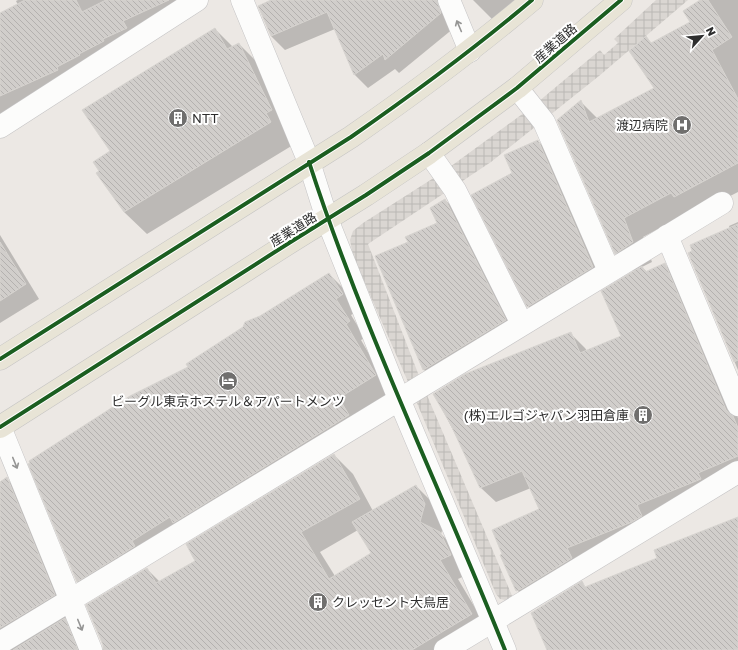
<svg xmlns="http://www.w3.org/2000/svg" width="738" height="650" font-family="'Golos Text','Noto Sans JP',sans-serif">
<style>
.plaza{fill:url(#plaza-grid)}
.shadow{fill:#0003;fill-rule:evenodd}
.building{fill:url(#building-back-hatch);stroke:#d7d4d0}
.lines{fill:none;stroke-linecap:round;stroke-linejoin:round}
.minor-casing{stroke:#c5c4c5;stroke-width:23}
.major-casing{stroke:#c6c5c4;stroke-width:23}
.minor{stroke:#fcfcfb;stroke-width:22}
.major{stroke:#e8e4d6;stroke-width:22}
.cycleway-casing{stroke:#fff;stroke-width:6}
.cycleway{stroke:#1b5e20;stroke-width:4}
.oneway{stroke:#959594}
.labels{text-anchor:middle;stroke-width:4;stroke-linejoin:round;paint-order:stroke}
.street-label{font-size:13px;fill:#2e2e2e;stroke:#fff}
.poi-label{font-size:13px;fill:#2e2e2e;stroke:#fff;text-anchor:start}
</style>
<defs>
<pattern id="plaza-grid" width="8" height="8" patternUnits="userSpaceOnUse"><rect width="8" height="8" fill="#dad6d2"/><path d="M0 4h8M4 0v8" fill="none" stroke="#bbb8b5"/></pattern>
<pattern id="building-back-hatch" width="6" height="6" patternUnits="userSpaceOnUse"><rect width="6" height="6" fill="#d1cecb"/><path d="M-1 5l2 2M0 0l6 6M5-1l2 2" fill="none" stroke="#b4b1af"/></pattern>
</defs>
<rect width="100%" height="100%" fill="#ece8e4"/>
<path class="plaza" d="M656,0H688L599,76L491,162L368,244L421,381L513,598L510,600H505L500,599L496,594L412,391L353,256L350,240L353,231L363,223L443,172L532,107L600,50L604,55L618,43L614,39Z"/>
<g class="shadow">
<path d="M18,0H203L0,126V14L18,5L16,1Z"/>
<path d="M274,0H449L454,28L399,73L395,69L368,88L354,74L335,29L285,50L271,36Z"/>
<path d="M473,0H525L496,23Z"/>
<path d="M701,0H738V192L693,215L690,212L643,237L652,262L642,267L647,272L665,264L679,279L738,418V477L532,605L517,590L541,509L531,488L496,502L481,488L472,466L434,394L570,333L585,348L587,351L622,337L635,272L616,253L580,101L598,119L655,88L646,37L652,44L691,23Z"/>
<path d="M215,29L233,47L239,44L262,67L293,145L147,234L124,212L101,171L111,151Z"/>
<path d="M538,141L551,154L606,280L541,319L528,306L473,195L513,174Z"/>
<path d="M445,200L457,211L517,332L436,381L424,370L376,256L409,243L438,224Z"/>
<path d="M738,222V370L689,253L730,229L729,226Z"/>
<path d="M0,235L39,299L0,323Z"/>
<path d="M329,274L345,290L358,311L351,315L365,338L361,340L391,392L93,597L77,581L189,367L260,317Z"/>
<path d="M334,455L353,474L373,511L416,486L435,505L444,524L441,534L459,552L469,574L458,579L490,633L462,650H104L147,569L160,582L197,561ZM358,530L373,553L335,576L320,552Z"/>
<path d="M7,479L26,498L74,614L65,620L83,639L88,650H0V483Z"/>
</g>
<g class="building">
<path d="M25,0H76L82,12L106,0H169L123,21L127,28L103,39L104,41L79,54L80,55L57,67L58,70L0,96V13Z"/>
<path d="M271,0H437L441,13L385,60L383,54L354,75L327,12L271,36L258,6Z"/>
<path d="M700,0H708L732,37L712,50L738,99V163L674,197L671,193L624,218L633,242L615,254L557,120L581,100L589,122L654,88L629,51L646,36L651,43L690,22L683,11Z"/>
<path d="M215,28L227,49L239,43L272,110L266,113L271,122L124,212L96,173L99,171L93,162L110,151L82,110Z"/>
<path d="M538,140L593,267L527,307L471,195L512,173L504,155Z"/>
<path d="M445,199L506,320L423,370L375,256L408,242L405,237L437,223L430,208Z"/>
<path d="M738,224V360L734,362L688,253L692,251L690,245Z"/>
<path d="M0,242L26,284L0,301Z"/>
<path d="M665,263L726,410L733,416L738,428V456L698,473L701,479L637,505L642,516L632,522L567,548L572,558L521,589L516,591L500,555L502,554L492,530L539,509L522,471L480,488L450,423L433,394L465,374L571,332L580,353L621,336L601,291L642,266L645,272Z"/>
<path d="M329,273L343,294L336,299L350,321L346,324L376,375L339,398L349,415L173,523L170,517L132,541L135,546L77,582L28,464L30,463L29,461L130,396L188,367L186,364L243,327L245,322L260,316Z"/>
<path d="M334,454L360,499L301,532L329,579L371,553L352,522L416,485L425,504L420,522L440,532L451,555L440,560L472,614L412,650H103V645L86,605L147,568L156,583L195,561L186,544Z"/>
<path d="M7,477L55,595L0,628V482Z"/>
<path d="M738,517V650H547L531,613L582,581L585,587L657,558L654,550Z"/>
<path d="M65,618L78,650H13Z"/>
</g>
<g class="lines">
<defs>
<g id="minor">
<path d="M242,0L309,162L327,219L399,399L505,650"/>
<path d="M449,0L470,51"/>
<path d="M517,88L544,122L609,271"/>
<path d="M0,127L197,0"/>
<path d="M429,153L455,190L522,324"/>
<path d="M667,236L738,405"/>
<path d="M0,427L91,650"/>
<path d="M0,643L722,203"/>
<path d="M445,650L738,472"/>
</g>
<g id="major">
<path d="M0,359L351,137C413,94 474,49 532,0"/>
<path d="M0,427L289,243L366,195L429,153L517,88L621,0"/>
</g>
</defs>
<use href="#minor" class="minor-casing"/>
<use href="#major" class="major-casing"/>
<use href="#minor" class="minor"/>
<use href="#major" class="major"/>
<defs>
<g id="cycleway">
<path d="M309,162C363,329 440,487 505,650"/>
<path d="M0,359L351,137C413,94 474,49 532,0"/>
<path d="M0,427L289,243L366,195L429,153L517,88L621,0"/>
</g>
</defs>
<use href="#cycleway" class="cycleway-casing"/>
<use href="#cycleway" class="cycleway"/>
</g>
<defs><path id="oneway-shaft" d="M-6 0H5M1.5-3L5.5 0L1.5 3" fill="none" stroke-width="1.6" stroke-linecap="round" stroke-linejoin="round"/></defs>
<g class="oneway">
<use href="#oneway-shaft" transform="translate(459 26) rotate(-113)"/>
<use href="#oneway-shaft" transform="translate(15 463) rotate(68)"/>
<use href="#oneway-shaft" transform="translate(80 625) rotate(68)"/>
</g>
<defs>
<symbol id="building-disc" viewBox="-11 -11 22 22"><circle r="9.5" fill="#706f6e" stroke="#fff"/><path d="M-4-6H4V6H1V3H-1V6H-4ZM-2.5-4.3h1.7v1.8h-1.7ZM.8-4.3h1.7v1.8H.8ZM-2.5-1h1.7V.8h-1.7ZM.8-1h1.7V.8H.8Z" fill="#fff"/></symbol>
<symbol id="hospital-disc" viewBox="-11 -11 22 22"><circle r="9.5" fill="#706f6e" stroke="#fff"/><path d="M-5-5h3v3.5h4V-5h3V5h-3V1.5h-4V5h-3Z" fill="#fff"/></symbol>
<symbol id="hotel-disc" viewBox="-11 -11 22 22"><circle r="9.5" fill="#706f6e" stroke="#fff"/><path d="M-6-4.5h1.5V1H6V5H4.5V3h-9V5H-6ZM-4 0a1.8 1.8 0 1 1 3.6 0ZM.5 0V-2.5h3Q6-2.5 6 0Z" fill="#fff"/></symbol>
</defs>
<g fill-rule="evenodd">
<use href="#building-disc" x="167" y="107" width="22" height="22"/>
<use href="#hospital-disc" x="671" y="114" width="22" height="22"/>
<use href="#hotel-disc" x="217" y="370" width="22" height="22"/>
<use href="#building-disc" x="632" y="404" width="22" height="22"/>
<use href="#building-disc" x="307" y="591" width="22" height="22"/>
</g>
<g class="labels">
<g class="street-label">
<text transform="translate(555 43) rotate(-41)" y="5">産業道路</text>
<text transform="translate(293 229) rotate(-32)" y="5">産業道路</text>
</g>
<g class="poi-label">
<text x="192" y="123">NTT</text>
<text x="668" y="130" text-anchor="end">渡辺病院</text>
<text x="228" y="406" text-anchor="middle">ビーグル東京ホステル＆アパートメンツ</text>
<text x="629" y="420" text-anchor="end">(株)エルゴジャパン羽田倉庫</text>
<text x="332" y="607">クレッセント大鳥居</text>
</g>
</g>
<g transform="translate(702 36) rotate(63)" stroke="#ffffff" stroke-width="3" paint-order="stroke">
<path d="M0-3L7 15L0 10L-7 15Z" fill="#2e2e2e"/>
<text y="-6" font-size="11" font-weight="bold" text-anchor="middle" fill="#2e2e2e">N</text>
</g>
</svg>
